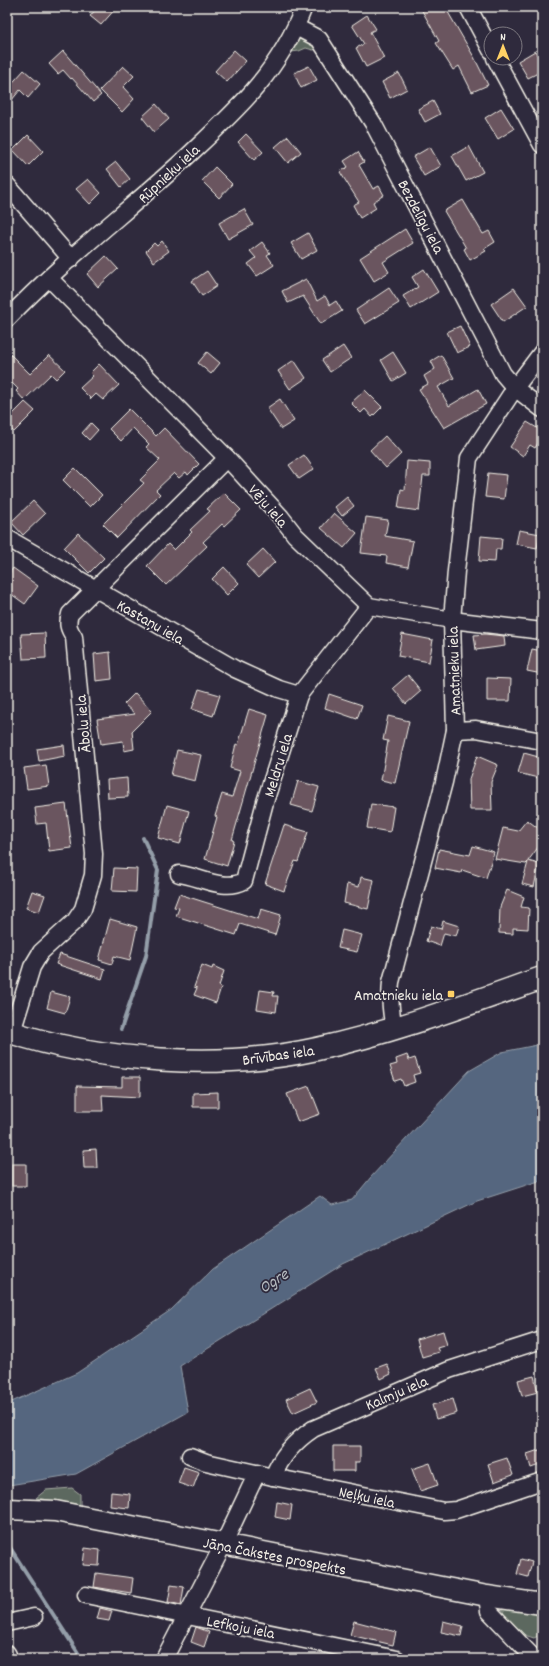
<svg xmlns="http://www.w3.org/2000/svg" width="549" height="1666" font-family="Dekko,sans-serif">
<style>
.green{fill:#5b685e;stroke:#a8aca3}
.water{fill:#54667f;stroke:#949ea9}
.lines{fill:none;stroke-linecap:round;stroke-linejoin:round}
.stream{stroke:#949ea9;stroke-width:4}
.building{fill:#6b545e;stroke:#f4f1e8}
.minor-casing{stroke:#f4f1e8;stroke-width:19}
.tertiary-casing{stroke:#f4f1e8;stroke-width:23}
.secondary-casing{stroke:#f4f1e8;stroke-width:25}
.minor{stroke:#2f2a3d;stroke-width:16}
.tertiary{stroke:#2f2a3d;stroke-width:20}
.secondary{stroke:#2f2a3d;stroke-width:22}
.poi-dot{fill:#ffd166;stroke:#2f2a3d;stroke-width:1.5}
.labels{text-anchor:middle;stroke-width:3.5;stroke-linejoin:round;paint-order:stroke}
.street-label{font-size:16px;fill:#f4f1e8;stroke:#2f2a3d}
.poi-label{font-size:16px;fill:#f4f1e8;stroke:#2f2a3d;text-anchor:end}
.water-label{font-size:17px;font-style:italic;fill:#b4b9be;stroke:#2f2a3d}
</style>
<rect width="100%" height="100%" fill="#2f2a3d"/>
<filter id="ink" filterUnits="userSpaceOnUse"><feTurbulence type="fractalNoise" baseFrequency=".025" numOctaves="2"/><feDisplacementMap in="SourceGraphic" scale="8" xChannelSelector="R" yChannelSelector="G"/><feConvolveMatrix kernelMatrix="1 2 1 2 8 2 1 2 1" color-interpolation-filters="sRGB"/></filter>
<g filter="url(#ink)">
<g class="green">
<path d="M301,37L309,39L319,49L313,50L306,48L299,51L291,52L290,51L298,38Z"/>
<path d="M72,1488L80,1494V1505L36,1498L46,1490Z"/>
<path d="M502,1608L542,1613V1634L534,1638C514,1632 508,1629 502,1608Z"/>
</g>
<path class="water" d="M542,1044V1180L477,1201L343,1264L180,1366L188,1412L76,1474L9,1485L7,1481V1404L77,1373L171,1310L213,1269L320,1196L332,1205L352,1200L371,1177L469,1071L502,1052Z"/>
<g class="lines">
<g class="stream">
<path d="M121,1029L146,956L158,870L143,838"/>
<path d="M7,1543L82,1659"/>
</g>
</g>
<g class="building">
<path d="M98,7H117L101,25L90,16Z"/>
<path d="M420,7H445L474,57L488,85L472,92L459,66L453,70L436,43L439,41Z"/>
<path d="M367,15L376,29L370,32L384,58L366,67L356,48L364,44L352,25Z"/>
<path d="M234,50L246,61L227,82L215,71Z"/>
<path d="M63,51L101,95L93,102L72,78L71,79L63,70L58,74L49,64Z"/>
<path d="M535,51L542,63V71L528,78L518,61Z"/>
<path d="M123,66L134,76L123,87L134,99L122,112L100,90Z"/>
<path d="M309,66L317,80L301,88L294,73Z"/>
<path d="M24,70L40,84L28,98L20,90L7,106V89Z"/>
<path d="M399,73L407,89L390,98L382,82Z"/>
<path d="M433,101L440,114L425,122L418,109Z"/>
<path d="M156,104L169,119L154,132L142,117Z"/>
<path d="M501,108L514,129L498,139L485,118Z"/>
<path d="M246,134L263,152L254,160L238,142Z"/>
<path d="M28,135L43,151L28,166L13,150Z"/>
<path d="M288,136L301,152L288,163L275,147Z"/>
<path d="M469,146L483,172L466,181L452,156Z"/>
<path d="M430,147L441,166L424,176L413,157Z"/>
<path d="M358,152L364,162L359,165L373,189L379,186L384,195L373,202L376,208L360,218L353,205L359,202L340,172L348,167L344,161Z"/>
<path d="M116,162L130,179L121,187L107,169Z"/>
<path d="M215,167L232,184L219,198L202,181Z"/>
<path d="M88,179L101,193L90,204L76,189Z"/>
<path d="M463,200L483,234L489,231L495,242L484,249L486,251L470,260L464,249L466,248L444,211Z"/>
<path d="M244,209L253,225L228,239L219,223Z"/>
<path d="M405,229L413,243L383,262L389,272L374,281L360,258Z"/>
<path d="M308,233L317,250L301,259L291,243Z"/>
<path d="M162,241L169,251L154,262L146,251L154,243L157,246Z"/>
<path d="M262,242L270,253L267,255L274,265L257,276L248,264L256,258L250,251Z"/>
<path d="M106,256L118,269L98,287L87,274Z"/>
<path d="M424,269L438,292L411,309L403,296L418,287L412,277Z"/>
<path d="M207,271L217,286L202,296L192,281Z"/>
<path d="M306,279L317,301L325,296L330,305L336,301L342,311L321,324L303,296L288,303L282,291Z"/>
<path d="M389,288L399,303L365,324L356,310Z"/>
<path d="M514,288L527,306L503,322L491,304Z"/>
<path d="M460,326L470,347L457,353L447,332Z"/>
<path d="M343,346L351,358L330,372L322,360Z"/>
<path d="M7,351L30,374L49,355L65,370L56,379L51,374L24,400L16,391L18,389L7,378Z"/>
<path d="M207,352L220,363L211,374L198,363Z"/>
<path d="M393,352L406,373L393,381L381,360Z"/>
<path d="M441,355L454,378L438,387L449,406L478,389L486,404L444,428L419,389L428,384L424,376L435,369L431,361Z"/>
<path d="M294,360L306,378L290,389L278,371Z"/>
<path d="M99,364L119,385L103,400L96,394L91,399L80,388L93,376L90,373Z"/>
<path d="M365,390L382,407L372,417L365,409L361,413L351,403Z"/>
<path d="M280,399L294,421L281,429L267,408Z"/>
<path d="M25,402L35,411L14,432L7,425V420Z"/>
<path d="M129,409L156,436L164,428L199,464L188,475L186,472L179,478L174,473L156,490L160,494L117,538L103,524L144,483L140,480L160,460L146,447L149,444L133,428L121,441L109,429Z"/>
<path d="M527,422L542,431V437L535,448L530,445L523,456L510,447Z"/>
<path d="M91,423L98,430L89,440L82,433Z"/>
<path d="M385,436L401,454L386,468L370,450Z"/>
<path d="M304,455L314,469L299,479L289,465Z"/>
<path d="M407,461L430,463V476H423L419,511L398,508L401,489L405,490Z"/>
<path d="M75,468L102,495L90,507L63,480Z"/>
<path d="M488,473L507,475L504,499L485,497Z"/>
<path d="M224,493L241,510L224,526L222,524L203,542L207,546L166,585L147,566L168,544L174,550L192,532L190,530L210,511L207,509Z"/>
<path d="M347,497L354,506L342,516L335,507Z"/>
<path d="M33,501L45,514L23,535L11,522Z"/>
<path d="M334,513L357,533L344,548L321,528Z"/>
<path d="M366,517L388,520L385,536L413,541L408,567L386,563L387,556L361,553Z"/>
<path d="M519,530L540,534L537,548L516,544Z"/>
<path d="M78,533L104,558L89,573L64,548Z"/>
<path d="M481,536L502,538L501,549H496L495,562L479,561Z"/>
<path d="M263,549L275,562L258,578L246,565Z"/>
<path d="M224,567L239,583L227,595L212,579Z"/>
<path d="M13,568L38,586L25,604L7,591V577Z"/>
<path d="M45,633L46,658L23,659L21,634Z"/>
<path d="M402,634L433,640L429,662L398,656Z"/>
<path d="M485,634L504,636L505,646L476,650L474,635Z"/>
<path d="M532,649L542,651V674L527,671Z"/>
<path d="M110,652L112,679L96,681L94,654Z"/>
<path d="M408,675L421,691L406,704L393,688Z"/>
<path d="M487,678L511,679L510,701H487Z"/>
<path d="M199,689L220,695L213,716L192,709Z"/>
<path d="M135,693L152,711L132,731L134,749L124,751L123,741L101,744L97,719L135,714L124,704Z"/>
<path d="M329,694L362,705L357,719L325,708Z"/>
<path d="M249,709L268,715L232,840L234,841L227,866L205,859L217,817L215,816L222,794L232,797L240,771L230,768L236,744L238,745Z"/>
<path d="M388,716L409,721L395,783L381,780L388,741L383,740Z"/>
<path d="M64,745L65,756L39,761L37,749Z"/>
<path d="M177,750L201,755L195,781L171,775Z"/>
<path d="M524,753L542,758V779L518,773Z"/>
<path d="M477,756L498,765L491,782L492,810H470L469,779Z"/>
<path d="M46,765L49,786L27,789L24,768Z"/>
<path d="M127,778L128,797L108,798L107,780Z"/>
<path d="M298,781L319,787L312,811L291,805Z"/>
<path d="M66,804L72,848L49,851L46,823L37,824L35,808Z"/>
<path d="M371,804L394,807L390,832L367,828Z"/>
<path d="M167,805L189,811L180,844L158,838Z"/>
<path d="M527,820L542,831V842L528,861L539,864L534,887L522,884L528,862L526,864L495,859L503,828L518,831Z"/>
<path d="M284,825L308,832L298,862L295,861L284,891L265,884Z"/>
<path d="M473,846L494,852L486,878L462,870L461,873L435,868L439,849L470,855Z"/>
<path d="M114,868L137,869L136,892L112,891Z"/>
<path d="M361,877L374,880L368,909L344,903L347,884L359,887Z"/>
<path d="M507,890L524,897L521,907L529,908L528,929L513,928V934L499,933L500,907Z"/>
<path d="M32,891L45,895L39,912L26,908Z"/>
<path d="M179,894L258,919L261,909L281,915L275,935L240,924L236,935L176,916L179,908L174,907Z"/>
<path d="M110,919L137,927L130,960L114,956L112,964L99,960Z"/>
<path d="M443,921L459,926L456,936L444,933L440,946L426,941L431,926L441,929Z"/>
<path d="M342,930L362,935L357,952L338,948Z"/>
<path d="M60,954L105,969L102,979L56,964Z"/>
<path d="M202,965L212,969L213,966L224,971L219,986L221,987L216,1003L194,995L197,988L194,987Z"/>
<path d="M260,990L274,992L273,996H278L276,1012L257,1009Z"/>
<path d="M51,992L70,997L65,1013L47,1008Z"/>
<path d="M407,1055L409,1060L415,1058L420,1073L413,1075L415,1082L404,1086L401,1079L395,1081L390,1066L397,1064L396,1059Z"/>
<path d="M122,1077H140V1097L102,1095L103,1111H77V1086L122,1087Z"/>
<path d="M309,1086L320,1114L298,1122L287,1094Z"/>
<path d="M218,1092V1107H193V1093Z"/>
<path d="M96,1149L97,1168H84L83,1150Z"/>
<rect x="12" y="1164" width="14" height="22"/>
<path d="M443,1331L447,1345L437,1348L439,1352L422,1357L417,1339Z"/>
<path d="M387,1364L391,1374L381,1379L376,1368Z"/>
<path d="M534,1376L538,1392L522,1396L518,1380Z"/>
<path d="M310,1388L317,1402L293,1413L286,1399Z"/>
<path d="M453,1399L457,1413L436,1419L432,1405Z"/>
<path d="M333,1446H360V1462H355V1471H333Z"/>
<path d="M542,1449V1464L531,1468L527,1454Z"/>
<path d="M507,1458L513,1475L494,1482L488,1464Z"/>
<path d="M430,1463L438,1485L420,1491L412,1469Z"/>
<path d="M184,1467L199,1472L193,1488L178,1483Z"/>
<path d="M111,1492L130,1494L129,1508L110,1506Z"/>
<path d="M277,1502L292,1505L290,1520L275,1517Z"/>
<path d="M85,1548L100,1550L99,1566L83,1565Z"/>
<path d="M521,1559L532,1562L528,1577L517,1574Z"/>
<path d="M96,1573L133,1578L131,1593L94,1587Z"/>
<path d="M171,1585L184,1587L181,1605L168,1602Z"/>
<path d="M100,1608L112,1611L109,1621L97,1619Z"/>
<path d="M354,1621L396,1632L393,1645L350,1635Z"/>
<path d="M443,1621L463,1626L461,1636L441,1632Z"/>
<path d="M196,1627L209,1632L204,1647L191,1642Z"/>
</g>
<g class="lines">
<defs>
<g id="minor">
<path d="M468,7L491,50"/>
<path d="M296,27L319,39L373,123L503,374L515,388L542,409"/>
<path d="M495,58L542,145"/>
<path d="M7,185L71,259"/>
<path d="M49,278L227,458L281,517L295,535L369,606L452,620L542,631"/>
<path d="M7,319C64,259 131,209 192,152C241,106 279,71 304,7"/>
<path d="M7,538L235,669L279,689L299,695"/>
<path d="M455,730L476,729L542,741"/>
<path d="M179,874C199,876 224,892 244,881L265,802L299,695L369,606"/>
<path d="M394,1029C391,1013 389,999 391,982L444,782L455,730L452,620L456,571L469,458L515,388L542,352"/>
<path d="M12,1032L32,967L41,952L75,921L83,909L93,875L94,854L74,637C68,628 67,624 70,614L227,458"/>
<path d="M190,1456L206,1462L273,1477L444,1511L456,1510L542,1481"/>
<path d="M273,1477C281,1456 295,1441 313,1429L449,1370L542,1340"/>
<path d="M86,1595L397,1659"/>
<path d="M487,1596L489,1611L535,1659"/>
<path d="M7,1623L34,1617"/>
<path d="M7,1653L10,1659"/>
<path d="M164,1659L223,1545L257,1473"/>
</g>
<path id="tertiary" d="M7,1509L55,1511L487,1596L542,1604"/>
<path id="secondary" d="M7,1031C100,1062 222,1070 317,1049C394,1032 468,1004 542,978"/>
</defs>
<use href="#minor" class="minor-casing"/>
<use href="#tertiary" class="tertiary-casing"/>
<use href="#secondary" class="secondary-casing"/>
<use href="#minor" class="minor"/>
<use href="#tertiary" class="tertiary"/>
<use href="#secondary" class="secondary"/>
</g>
</g>
<rect class="poi-dot" x="447" y="990" width="8" height="8" rx="2"/>
<g class="labels">
<g class="street-label">
<text transform="translate(168 173) rotate(-43)" y="6">Rūpnieku iela</text>
<text transform="translate(422 216) rotate(62)" y="6">Bezdelīgu iela</text>
<text transform="translate(269 505) rotate(49)" y="6">Vēju iela</text>
<text transform="translate(151 621) rotate(30)" y="6">Kastaņu iela</text>
<text transform="translate(453 671) rotate(-92)" y="6">Amatnieku iela</text>
<text transform="translate(82 724) rotate(-95)" y="6">Ābolu iela</text>
<text transform="translate(277 765) rotate(-73)" y="6">Meldru iela</text>
<text transform="translate(278 1054) rotate(-8)" y="6">Brīvības iela</text>
<text transform="translate(396 1392) rotate(-23)" y="6">Kalmju iela</text>
<text transform="translate(367 1496) rotate(12)" y="6">Neļķu iela</text>
<text transform="translate(275 1555) rotate(11)" y="6">Jāņa Čakstes prospekts</text>
<text transform="translate(241 1626) rotate(11)" y="6">Lefkoju iela</text>
</g>
<g class="poi-label">
<text x="443" y="1000">Amatnieku iela</text>
</g>
<g class="water-label">
<text transform="translate(273 1280) rotate(-33)" y="6">Ogre</text>
</g>
</g>
<rect width="549" height="1666" fill="none" stroke="#2f2a3d" stroke-width="24"/>
<rect x="12" y="12" width="525" height="1642" fill="none" stroke="#f4f1e8" stroke-width="1.5" filter="url(#ink)"/>
<g transform="translate(503 46)"><circle r="19" fill="#2f2a3d" stroke="#7e7a81"/>
<path d="M0-3L7 15L0 10L-7 15Z" fill="#ffd166"/>
<text y="-6" font-size="11" font-weight="bold" text-anchor="middle" fill="#f4f1e8">N</text>
</g>
</svg>
